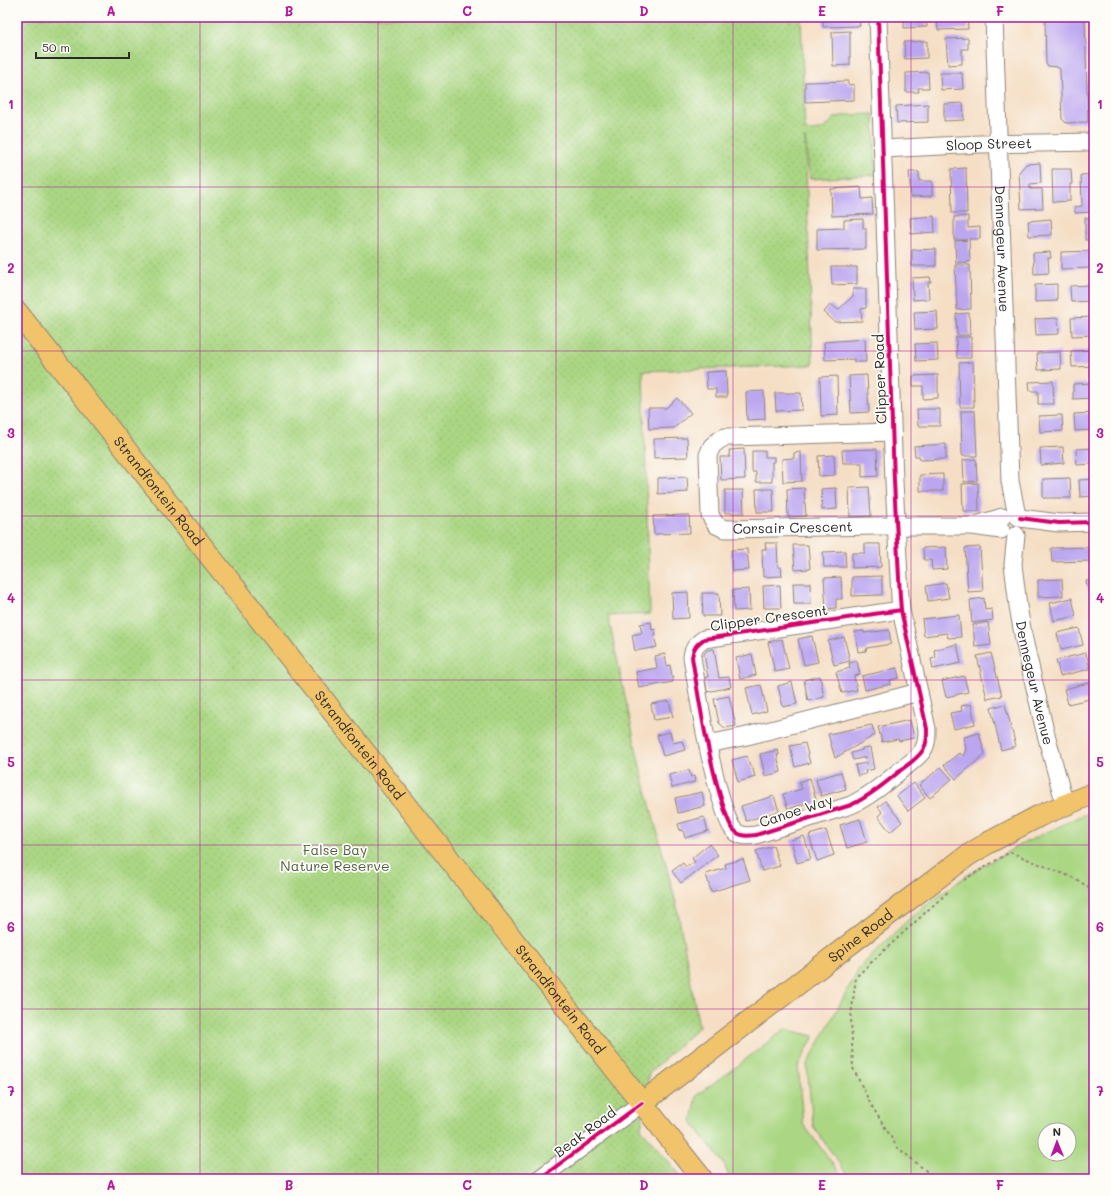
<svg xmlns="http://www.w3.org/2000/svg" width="1111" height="1196" font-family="Mali,sans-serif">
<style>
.green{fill:#abd784;stroke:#6b8158;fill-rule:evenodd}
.park{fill:url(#park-dots);stroke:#6b8158}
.building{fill:#bba6f0}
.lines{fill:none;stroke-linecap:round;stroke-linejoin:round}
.minor-casing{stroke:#908478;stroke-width:19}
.major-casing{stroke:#908478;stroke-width:23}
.path{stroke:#908478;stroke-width:2;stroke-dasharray:3 3;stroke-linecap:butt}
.minor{stroke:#fff;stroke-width:17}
.major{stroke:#f1c36a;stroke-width:21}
.cycleway-casing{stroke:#fdfcf7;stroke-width:6}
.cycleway{stroke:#d6006c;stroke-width:4}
.grid{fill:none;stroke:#b5179e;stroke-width:1;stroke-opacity:0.55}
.labels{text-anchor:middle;stroke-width:3.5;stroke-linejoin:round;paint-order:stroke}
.street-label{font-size:14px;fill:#2b2b2b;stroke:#fdfcf7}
.park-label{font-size:14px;fill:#515f46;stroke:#fdfcf7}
.neatline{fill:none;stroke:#b5179e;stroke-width:1.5}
.grid-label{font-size:13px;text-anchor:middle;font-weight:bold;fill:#b5179e}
</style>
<defs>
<pattern id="park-dots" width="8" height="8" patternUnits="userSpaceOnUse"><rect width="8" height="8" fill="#abd784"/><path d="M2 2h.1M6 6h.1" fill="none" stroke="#93b972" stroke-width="1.8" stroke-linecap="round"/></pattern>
</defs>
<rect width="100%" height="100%" fill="#fdfcf7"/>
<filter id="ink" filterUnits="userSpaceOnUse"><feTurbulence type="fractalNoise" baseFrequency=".025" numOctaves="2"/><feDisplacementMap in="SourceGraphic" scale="8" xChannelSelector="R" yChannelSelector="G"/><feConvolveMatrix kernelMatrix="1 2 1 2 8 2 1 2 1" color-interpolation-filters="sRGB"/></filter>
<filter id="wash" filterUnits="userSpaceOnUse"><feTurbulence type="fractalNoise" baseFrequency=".012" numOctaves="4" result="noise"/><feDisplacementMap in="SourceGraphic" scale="16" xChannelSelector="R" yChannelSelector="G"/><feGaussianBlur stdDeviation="0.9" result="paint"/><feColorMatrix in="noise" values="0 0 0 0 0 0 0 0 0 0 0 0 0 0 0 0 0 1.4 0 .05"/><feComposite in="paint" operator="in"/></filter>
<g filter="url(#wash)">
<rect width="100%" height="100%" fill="#f5dec4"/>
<g class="green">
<path d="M1094,811V1179H850L813,1126L807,1065L860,967L912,916L966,876L1016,847L1079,817ZM1045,1130H1069V1154H1045Z"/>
<path d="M785,1029L814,1036L798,1066L803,1124L844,1179H730L724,1164L692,1122L697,1095L737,1066Z"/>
</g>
<path class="park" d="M17,17H801L805,130C819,132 825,130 834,118L846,115L874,114L876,175L810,179L805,138L813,365L643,371L650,614L608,616L640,767L677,907L699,1027L649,1073L641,1129L684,1179H17Z"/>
<g id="blocks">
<g class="building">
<path d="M823,17H859L860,26L823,27Z"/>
<path d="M904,17H926L927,27L904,28Z"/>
<path d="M937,17H967L968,29L938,30Z"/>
<path d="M1085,19L1088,122L1066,123L1062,119L1060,69L1057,67L1048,66L1046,63L1045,20Z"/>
<path d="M850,31V65L833,66L832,32Z"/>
<path d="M968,38V49H962V64L948,65L946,39Z"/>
<path d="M927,41V58L905,59L904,42Z"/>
<path d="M928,72L929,88H918L919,92H906V73Z"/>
<path d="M940,73H962L963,89L941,90Z"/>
<path d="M848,81V85L854,84V100L805,102V82Z"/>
<path d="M963,103L964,120L944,121V104Z"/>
<path d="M928,104V122L897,123L896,106Z"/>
<path d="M1040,163L1041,183L1030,184V189H1042L1043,208L1021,209L1019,172L1026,164Z"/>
<path d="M966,168L967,213H952L951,169Z"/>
<path d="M1052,169H1071L1072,184H1070V201L1053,202Z"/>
<path d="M909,172H919V181H932V196L911,197Z"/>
<path d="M1094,174V212L1075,213L1074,207L1082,206L1081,175Z"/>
<path d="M861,187L862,199L872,198L873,214L832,216L831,189Z"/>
<path d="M934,216L935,232L911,234L910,218Z"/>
<path d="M968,216V228L980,227V239H969L970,262L956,263L955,241L967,240H954V217Z"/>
<rect x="1085" y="218" width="9" height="22"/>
<path d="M863,219V228H866V249L817,250V229L844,228V220Z"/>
<path d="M1051,219L1052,235L1029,236L1028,221Z"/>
<path d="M936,249V266H912V250Z"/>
<path d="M1094,251V259H1092V268L1061,269V252Z"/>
<path d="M1050,252L1051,258H1048L1049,273L1034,274L1033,253Z"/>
<path d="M955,265H970L971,309L957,310Z"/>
<path d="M831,267H857V284L832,285Z"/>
<path d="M930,277L931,282H928L929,299L913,300L912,278Z"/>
<path d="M1057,284V301L1035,302V285Z"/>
<path d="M1092,285L1093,301L1071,302L1070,286Z"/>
<path d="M853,289H866V308L861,309L862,321L835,322L824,312L831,304L838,310L853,296Z"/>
<path d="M937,311L938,329L915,330L914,312Z"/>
<path d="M969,313L970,335H957L956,314Z"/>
<path d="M1093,317L1094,335L1072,336L1071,318Z"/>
<path d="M1058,318L1059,334L1036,335L1035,319Z"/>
<path d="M956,337H971V358H957Z"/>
<path d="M865,339L866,362H854V359L825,360L824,342Z"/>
<path d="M937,343L938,360L916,361L915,344Z"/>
<path d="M1094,350V366L1072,367L1071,351Z"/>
<path d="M1060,352L1061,369L1038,370L1037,353Z"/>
<path d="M973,362L974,407H960L959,363Z"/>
<path d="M726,371L727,397H716V389H707L706,372Z"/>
<path d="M867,375L869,412L851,413L849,376Z"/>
<path d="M938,375V398L923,399V386H913V376Z"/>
<path d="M837,376L838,415L821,416L820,377Z"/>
<path d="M1053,381L1054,404H1038V391H1030L1029,382Z"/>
<path d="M1094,383V398L1073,399V384Z"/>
<path d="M764,391L765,419L747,420L746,392Z"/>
<path d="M775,393H801L802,410L776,411Z"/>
<path d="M677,398L691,413L674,428L649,429L648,408H666Z"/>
<path d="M917,409H940V426H918Z"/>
<path d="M961,411H975L977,456H962Z"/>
<path d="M1094,413V430L1075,431L1074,414Z"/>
<path d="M1062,415L1063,431L1040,432L1039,416Z"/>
<path d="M687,438L688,457L654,458V439Z"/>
<path d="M946,444V459L920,460L919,456H915L914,446Z"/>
<path d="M1063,447L1064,463L1041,465L1040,448Z"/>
<path d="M1094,448V464L1077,465L1076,449Z"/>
<path d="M744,449L745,479L721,480L720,457H730L729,450Z"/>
<path d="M877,449L878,476L862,477V463H843L842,450Z"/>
<path d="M752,451H765V457H774V462H772V482H756V472H752Z"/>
<path d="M801,452L802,481L783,482L782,459L794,458V453Z"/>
<path d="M834,455L835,475L819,476L818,456Z"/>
<path d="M976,459L977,481L964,482L963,460Z"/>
<path d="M943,474V491H920V475Z"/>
<path d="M687,477L688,492L658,494V478Z"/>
<path d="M1070,478L1071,498H1043V479Z"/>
<path d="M1094,479V496L1080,497L1079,480Z"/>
<path d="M978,483L979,511H963L962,484Z"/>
<path d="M869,487L871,516L850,517L849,488Z"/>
<path d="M804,488L806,516L788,517L787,489Z"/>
<path d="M836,488L837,509L822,510L821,489Z"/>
<path d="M756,489H773L774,512H757Z"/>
<path d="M725,490H743L744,513H725Z"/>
<path d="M689,515L690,533L654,534L653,516Z"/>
<path d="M765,543H777L778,567H781L782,576L763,577L762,549H766Z"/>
<path d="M865,544H880L881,567L852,568V553H865Z"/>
<path d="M793,545H808L810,569L795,570Z"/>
<path d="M946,547L947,569L932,570L931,560H924L923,548Z"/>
<path d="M980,547L983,591L968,592L965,548Z"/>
<path d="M1094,547V561L1052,562L1051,548Z"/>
<path d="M747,549L749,570L732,571L731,550Z"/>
<path d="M845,551L846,567H824L823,552Z"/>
<path d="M882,576V595L852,596V577Z"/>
<path d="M841,577L842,599H836V608L826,609L824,578Z"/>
<path d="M1062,579L1063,596L1038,597V580Z"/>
<path d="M1094,580V601L1091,602L1086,581Z"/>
<path d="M793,583H810L811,604H794Z"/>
<path d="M946,583L949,598L928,601L926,586Z"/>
<path d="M780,585L781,608H764L763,586Z"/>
<path d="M749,589L750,610L734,611L733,590Z"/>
<path d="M688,592L689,618L673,619L672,593Z"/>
<path d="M702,593H719L720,616H703Z"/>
<path d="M984,598L985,610L992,609L993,620L972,623L970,600Z"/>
<path d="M1072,598L1076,616L1054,621L1050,603Z"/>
<path d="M1091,604H1094V615H1093Z"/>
<path d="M959,615L961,637L948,638L947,633L924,636L922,619Z"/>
<path d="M651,622L652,630L655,629L656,636H654L657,647L635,651L632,635L642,633L640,624Z"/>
<path d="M988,622L991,645L975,647L973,625Z"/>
<path d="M1079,628L1083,645L1061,650L1057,633Z"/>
<path d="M889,630L891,644L867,648L866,651L858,652L855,632L864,631V633Z"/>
<path d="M812,636L818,662L804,665L798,639Z"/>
<path d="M844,637L850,661L834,665L828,641Z"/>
<path d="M782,639L789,669L775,672L768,642Z"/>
<path d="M957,644L961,663L933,669L931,659L936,658L934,650Z"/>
<path d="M714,649L719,678L729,677L731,687L707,692L705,678L708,677L704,654L707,650Z"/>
<path d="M991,653L1002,696L987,699L977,656Z"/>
<path d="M1086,653L1090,669L1060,676L1056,660Z"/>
<path d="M665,654L667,666L670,665L673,682L639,688L636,672L657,668L655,656Z"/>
<path d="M752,654L756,675L740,679L736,658Z"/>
<path d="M857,661L860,674L854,676L857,690L842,693L836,672L850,668L849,663Z"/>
<path d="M897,668L899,678L890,680L891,684L865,690L862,676Z"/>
<path d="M820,676L824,697L808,701L804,680Z"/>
<path d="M964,676L968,692L946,697L942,681Z"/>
<path d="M792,682L797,704L783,707L778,686Z"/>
<path d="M1092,682L1094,689V698L1068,704L1064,689Z"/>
<path d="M761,685L767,711L752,715L746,688Z"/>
<path d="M729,696L736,726L725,728L719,723L714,699Z"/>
<path d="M669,701L673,717L654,720L651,704Z"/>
<path d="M971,704L975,724L954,729L950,713L962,711L961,706Z"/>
<path d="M1005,704L1016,746L1001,750L991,708Z"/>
<path d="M910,720L914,738L899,741L898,739L882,742L878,727Z"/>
<path d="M872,725L875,735L835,758L828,734Z"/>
<path d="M670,732L673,743L682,741L685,750L663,756L657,735Z"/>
<path d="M979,733L985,754L956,779L944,765L959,753L963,756L966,750L964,737Z"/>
<path d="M805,743L810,763L795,767L790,746Z"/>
<path d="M870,747L874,769L865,771L866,774L858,776L855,765L867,763L866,757L853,760L851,753L862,750V748Z"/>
<path d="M778,750L779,755H777L781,772L765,776L760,754Z"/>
<path d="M747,756L750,766L752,765L755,777L738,782L732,760Z"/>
<path d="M941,767L952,779L930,798L919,785Z"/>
<path d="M689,770L691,777L694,776L695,782L672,788L669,775Z"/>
<path d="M841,772L846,789L821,796L816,779Z"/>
<path d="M810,778L817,803L807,806V803L788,809L783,794L802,789L799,782Z"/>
<path d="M914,783L925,798L908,811L897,796Z"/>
<path d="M702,792L705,806L678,813L675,798Z"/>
<path d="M774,796L779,811L746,821L741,806Z"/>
<path d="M885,801L902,822L890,832L878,816L882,812L878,807Z"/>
<path d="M704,817L708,831L685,838L683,830L680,831L678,824Z"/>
<path d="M860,819L867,842L847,848L840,825Z"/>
<path d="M826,830L834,855L817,861L809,835Z"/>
<path d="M804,836L811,859L797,863L791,840Z"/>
<path d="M709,844L718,855L681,883L672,871L683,863L686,867L695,862L692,858Z"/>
<path d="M773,846L780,866L762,871L756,851Z"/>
<path d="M743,859L750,880L711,892L706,874L726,868L725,864Z"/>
</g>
</g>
</g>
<g filter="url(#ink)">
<use href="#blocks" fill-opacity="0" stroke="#908478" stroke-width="1"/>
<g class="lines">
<defs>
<g id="minor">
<path d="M878,17L894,481L900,597L901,610L927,729C927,737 927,744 923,750C918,758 909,764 902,769C886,783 870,796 851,805L756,835C748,836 740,837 734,830C728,824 726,813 723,805C708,757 700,707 692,657C693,648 697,644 704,639L901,610"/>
<path id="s1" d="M994,17L1010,481L1017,516"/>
<path id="s2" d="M883,149L980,144L1094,142"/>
<path id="s3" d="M892,432L733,437H725L718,441L712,446L708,455L710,515L716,525L725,529L877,526H972L1001,530"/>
<path d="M1020,518L1059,523L1094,522"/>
<path d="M976,525L1002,517"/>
<path id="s4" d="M1016,535L1013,564L1018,606L1024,640L1044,727L1065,805"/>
<path d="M708,744L747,736L919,692"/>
<path d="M539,1179L642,1103"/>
</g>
<g id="major">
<path id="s5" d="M17,312L702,1179"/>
<path id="s6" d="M642,1103L884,918L967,856L988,843L1039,816L1094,793"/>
</g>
</defs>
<use href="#minor" class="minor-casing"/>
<use href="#major" class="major-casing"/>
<g class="path">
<path d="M964,880L1010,852L1076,879L1094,891"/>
<path d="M936,1179L897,1147L870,1103L853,1068L851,1017L856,977L879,955L949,891"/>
</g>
<use href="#minor" class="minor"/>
<use href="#major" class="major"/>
<defs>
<g id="cycleway">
<path d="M878,17L894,481L900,597L901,610L927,729C927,737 927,744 923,750C918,758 909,764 902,769C886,783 870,796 851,805L756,835C748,836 740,837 734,830C728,824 726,813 723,805C708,757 700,707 692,657C693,648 697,644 704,639L901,610"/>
<path d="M1020,518L1059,523L1094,522"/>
<path d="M539,1179L642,1103"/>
</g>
</defs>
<use href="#cycleway" class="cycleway-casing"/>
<use href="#cycleway" class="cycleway"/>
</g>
</g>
<path class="grid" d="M200,17V1179M378,17V1179M556,17V1179M733,17V1179M911,17V1179M17,187H1094M17,351H1094M17,516H1094M17,680H1094M17,845H1094M17,1009H1094"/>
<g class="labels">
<g class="street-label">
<text dy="5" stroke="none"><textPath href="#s2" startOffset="106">Sloop Street</textPath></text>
<text dy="5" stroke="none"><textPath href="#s1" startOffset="232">Dennegeur Avenue</textPath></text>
<text transform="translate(880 379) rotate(-92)" y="5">Clipper Road</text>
<text dy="5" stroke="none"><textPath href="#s5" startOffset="228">Strandfontein Road</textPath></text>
<text dy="5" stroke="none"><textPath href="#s3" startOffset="342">Corsair Crescent</textPath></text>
<text transform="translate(769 618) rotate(-8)" y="5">Clipper Crescent</text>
<text dy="5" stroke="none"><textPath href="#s4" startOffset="150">Dennegeur Avenue</textPath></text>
<text dy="5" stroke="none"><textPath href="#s5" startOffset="552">Strandfontein Road</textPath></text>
<text transform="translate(796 811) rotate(-18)" y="5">Canoe Way</text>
<text dy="5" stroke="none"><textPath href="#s6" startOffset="275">Spine Road</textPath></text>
<text dy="5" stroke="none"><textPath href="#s5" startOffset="876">Strandfontein Road</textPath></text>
<text transform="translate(585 1132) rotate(-37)" y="5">Beak Road</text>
</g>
<g class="park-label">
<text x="335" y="855">False Bay<tspan x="335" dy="16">Nature Reserve</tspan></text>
</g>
</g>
<rect width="1111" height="1196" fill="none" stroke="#fdfcf7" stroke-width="44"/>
<g transform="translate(1057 1142) rotate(359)"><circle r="19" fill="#fdfcf7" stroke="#a9a8a5"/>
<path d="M0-3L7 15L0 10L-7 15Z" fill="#b5179e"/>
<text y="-6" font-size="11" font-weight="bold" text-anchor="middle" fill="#2b2b2b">N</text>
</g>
<path d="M36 52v6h93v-6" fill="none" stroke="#2b2b2b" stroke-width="2"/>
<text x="42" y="52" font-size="12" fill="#2b2b2b" stroke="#fdfcf7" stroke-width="3" paint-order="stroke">50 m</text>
<rect x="22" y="22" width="1067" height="1152" class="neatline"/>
<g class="grid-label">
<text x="111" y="16">A</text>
<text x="289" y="16">B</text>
<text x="467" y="16">C</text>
<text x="644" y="16">D</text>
<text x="822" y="16">E</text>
<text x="1000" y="16">F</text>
<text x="11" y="109">1</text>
<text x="1100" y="109">1</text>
<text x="11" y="273">2</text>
<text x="1100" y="273">2</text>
<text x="11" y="438">3</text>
<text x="1100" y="438">3</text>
<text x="11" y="603">4</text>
<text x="1100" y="603">4</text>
<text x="11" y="767">5</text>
<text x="1100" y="767">5</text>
<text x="11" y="932">6</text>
<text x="1100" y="932">6</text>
<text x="11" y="1096">7</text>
<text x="1100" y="1096">7</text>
<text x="111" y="1190">A</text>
<text x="289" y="1190">B</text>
<text x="467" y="1190">C</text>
<text x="644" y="1190">D</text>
<text x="822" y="1190">E</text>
<text x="1000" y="1190">F</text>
</g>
</svg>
